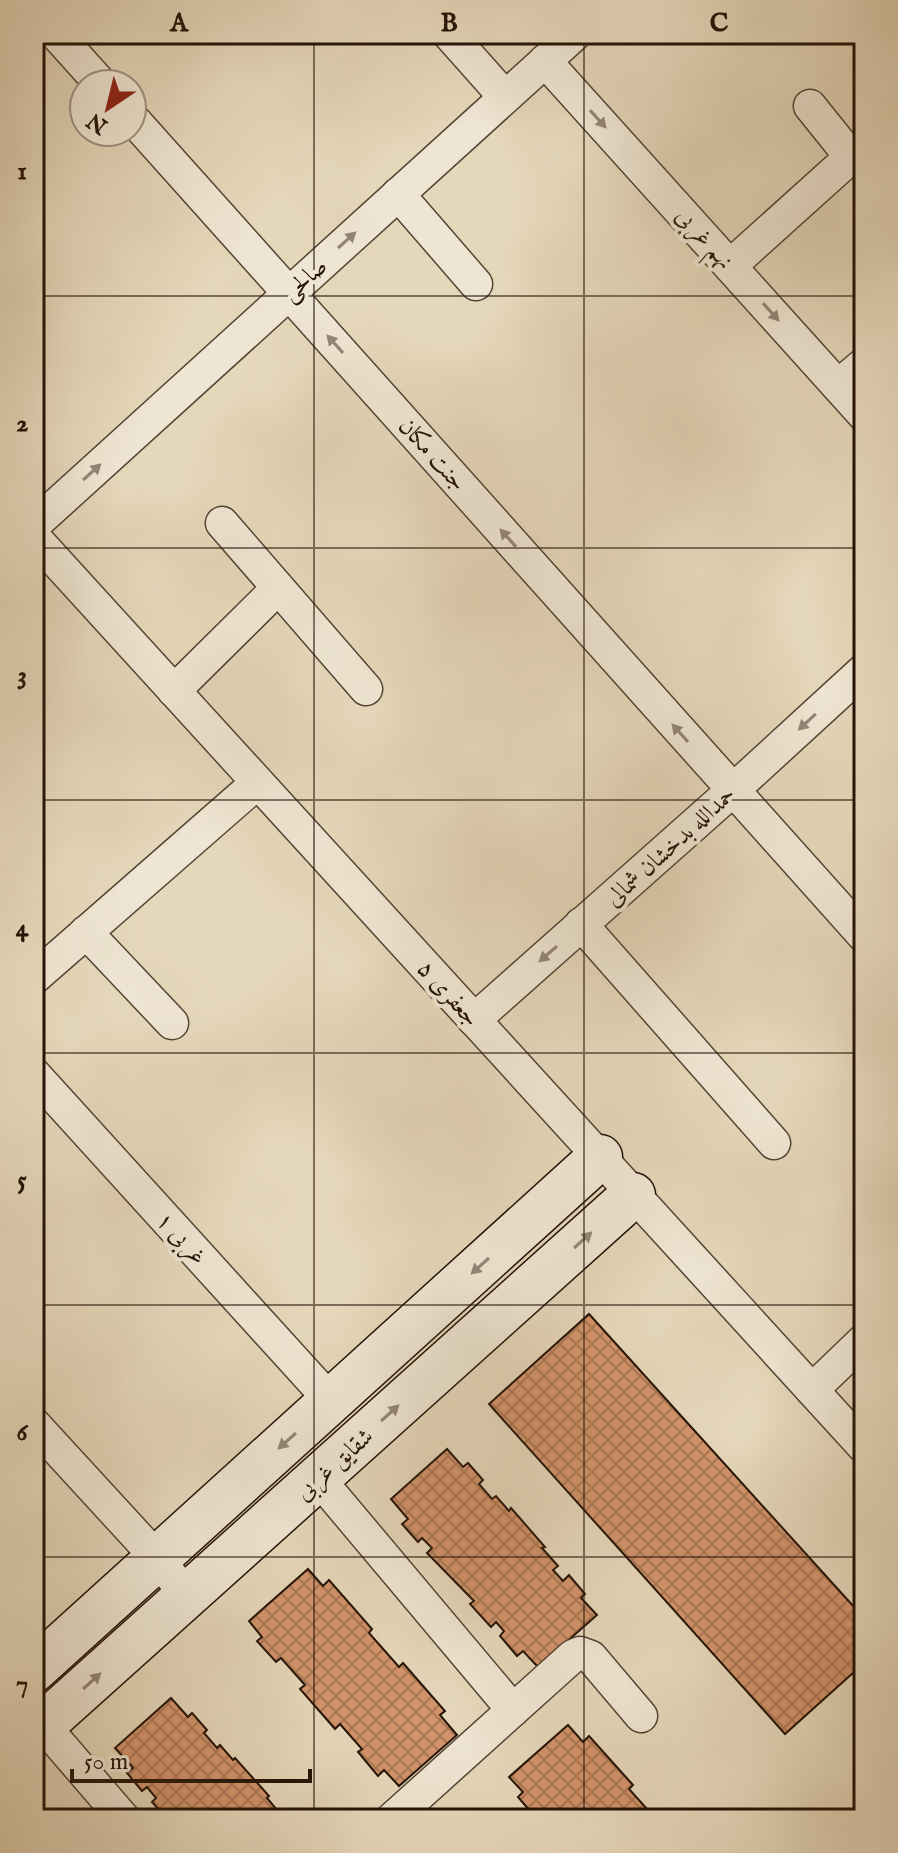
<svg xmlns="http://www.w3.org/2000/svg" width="898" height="1853" font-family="'IM FELL English',Amiri,serif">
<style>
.building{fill:url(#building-cross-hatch);stroke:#241307;stroke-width:2}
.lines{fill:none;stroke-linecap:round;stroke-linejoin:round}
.street-casing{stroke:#544434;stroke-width:35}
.secondary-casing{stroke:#241307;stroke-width:47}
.street{stroke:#eee5d2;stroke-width:32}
.secondary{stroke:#eee5d2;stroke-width:44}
.oneway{fill:#938677}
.grid{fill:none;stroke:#241307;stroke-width:2;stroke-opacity:0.55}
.labels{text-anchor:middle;stroke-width:8;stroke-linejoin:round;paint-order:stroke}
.street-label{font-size:24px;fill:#241307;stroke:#eee5d2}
.neatline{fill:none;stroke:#241307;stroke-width:3}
.grid-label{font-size:26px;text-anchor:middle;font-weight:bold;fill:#241307}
</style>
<defs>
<pattern id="building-cross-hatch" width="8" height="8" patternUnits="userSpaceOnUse" patternTransform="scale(2)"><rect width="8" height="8" fill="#d2936a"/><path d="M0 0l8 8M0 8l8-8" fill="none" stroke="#a75"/></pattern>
</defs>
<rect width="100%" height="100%" fill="#e5d7ba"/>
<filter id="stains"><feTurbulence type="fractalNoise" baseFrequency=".0025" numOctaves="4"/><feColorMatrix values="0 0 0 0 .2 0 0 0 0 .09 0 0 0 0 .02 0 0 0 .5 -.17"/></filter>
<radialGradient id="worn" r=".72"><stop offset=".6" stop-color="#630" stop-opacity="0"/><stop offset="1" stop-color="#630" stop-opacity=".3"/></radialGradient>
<g class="building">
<path d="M589,1314L864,1618V1663L785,1734L489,1404Z"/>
<path d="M447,1449L463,1467L468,1463L483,1480L479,1484L492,1499L496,1496L509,1511L511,1508L545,1547L542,1548L558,1566L553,1570L563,1581L569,1575L585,1594L581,1598L597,1615L538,1667L523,1651L517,1656L500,1636L504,1631L496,1622L491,1627L470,1604L474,1601L427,1553L432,1548L422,1538L418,1542L402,1524L408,1519L391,1499Z"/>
<path d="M308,1569L323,1586L329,1580L372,1629L369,1633L399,1667L403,1663L445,1711L440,1715L457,1735L399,1786L384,1770L378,1776L358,1752L362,1749L340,1724L335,1729L300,1689L305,1685L281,1658L276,1662L257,1641L262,1637L249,1621Z"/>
<path d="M171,1698L188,1717L192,1713L207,1730L204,1733L217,1748L220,1745L233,1760L235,1758L269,1796L267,1798L282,1816L278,1819H167L152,1802L156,1798L147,1787L142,1791L127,1773L133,1768L115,1748Z"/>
<path d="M568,1725L583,1742L589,1736L633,1785L629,1789L656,1819H546L541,1814L536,1818L518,1797L523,1792L509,1777Z"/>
</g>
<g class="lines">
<defs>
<g id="street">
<path d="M56,34L101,84"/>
<path d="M449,34L505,97"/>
<path d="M545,61L864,415"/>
<path d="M132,118L864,936"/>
<path d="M398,194L476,284"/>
<path d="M730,266L851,157L810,106"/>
<path d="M838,386L864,364"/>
<path d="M222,523L366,689"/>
<path d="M34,525L575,34"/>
<path d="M34,537L864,1447"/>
<path d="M174,691L278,588"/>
<path d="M581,924L774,1143"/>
<path d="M86,932L172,1023"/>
<path d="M34,978L257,783"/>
<path d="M474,1020L732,791L864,670"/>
<path d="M34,1074L331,1401"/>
<path d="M812,1390L864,1340"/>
<path d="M34,1424L157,1558L187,1596"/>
<path d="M318,1478L513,1710"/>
<path d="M43,1725L124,1819"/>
<path d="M392,1819L573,1656L580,1653L591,1657L641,1716"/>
</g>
<g id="secondary">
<path d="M34,1670L600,1157"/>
<path d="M34,1733L633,1195"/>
</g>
</defs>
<use href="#street" class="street-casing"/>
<use href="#secondary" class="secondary-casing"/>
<use href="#street" class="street"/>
<use href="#secondary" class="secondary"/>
</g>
<defs><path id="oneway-solid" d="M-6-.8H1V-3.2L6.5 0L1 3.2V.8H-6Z" transform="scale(2)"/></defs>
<g class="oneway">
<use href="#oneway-solid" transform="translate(598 119) rotate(48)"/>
<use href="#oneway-solid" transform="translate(347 240) rotate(-42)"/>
<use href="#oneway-solid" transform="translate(771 312) rotate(48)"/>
<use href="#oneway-solid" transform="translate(335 344) rotate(-132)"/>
<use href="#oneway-solid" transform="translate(92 472) rotate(-42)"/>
<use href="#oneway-solid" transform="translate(508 538) rotate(-132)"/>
<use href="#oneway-solid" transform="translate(807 722) rotate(137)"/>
<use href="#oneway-solid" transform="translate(680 733) rotate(-132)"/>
<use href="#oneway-solid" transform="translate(548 954) rotate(139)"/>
<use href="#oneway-solid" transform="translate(583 1240) rotate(-42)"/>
<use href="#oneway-solid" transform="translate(480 1266) rotate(138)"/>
<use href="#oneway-solid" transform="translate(390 1413) rotate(-42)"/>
<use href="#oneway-solid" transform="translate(287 1441) rotate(138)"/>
<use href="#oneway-solid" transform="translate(92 1681) rotate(-42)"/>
</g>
<path class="grid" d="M314,34V1819M584,34V1819M34,296H864M34,548H864M34,800H864M34,1053H864M34,1305H864M34,1557H864"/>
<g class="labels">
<g class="street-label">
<text transform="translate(705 238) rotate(48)" y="8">نهم غربی</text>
<text transform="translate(304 279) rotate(-42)" y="8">صالحی</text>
<text transform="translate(433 454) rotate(48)" y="8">جنت مکان</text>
<text transform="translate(670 846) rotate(-42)" y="8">حمدالله بدخشان شمالی</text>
<text transform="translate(449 993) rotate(48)" y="8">جعفری ۵</text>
<text transform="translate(182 1238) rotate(48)" y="8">۱ غربی</text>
<text transform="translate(334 1464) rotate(-42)" y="8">شقایق غربی</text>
</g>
</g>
<rect width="898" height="1853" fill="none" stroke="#e5d7ba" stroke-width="88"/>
<g transform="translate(108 108) rotate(215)"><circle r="38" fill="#eee5d2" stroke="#9d9181" stroke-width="2"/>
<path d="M0-6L14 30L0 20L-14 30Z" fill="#8f2418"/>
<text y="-12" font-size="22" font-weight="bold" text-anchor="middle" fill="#241307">N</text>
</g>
<path d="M72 1769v12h238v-12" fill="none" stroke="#241307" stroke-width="4"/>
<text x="84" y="1769" font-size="24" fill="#241307" stroke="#eee5d2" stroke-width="6" paint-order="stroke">50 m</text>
<rect x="44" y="44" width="810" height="1765" class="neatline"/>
<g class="grid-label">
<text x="179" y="31">A</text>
<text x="449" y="31">B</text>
<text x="719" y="31">C</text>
<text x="22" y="179">1</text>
<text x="22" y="431">2</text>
<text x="22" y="683">3</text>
<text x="22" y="936">4</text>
<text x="22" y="1188">5</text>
<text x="22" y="1440">6</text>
<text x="22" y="1692">7</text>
</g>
<rect width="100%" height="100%" filter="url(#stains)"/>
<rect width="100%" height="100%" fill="url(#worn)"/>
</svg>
